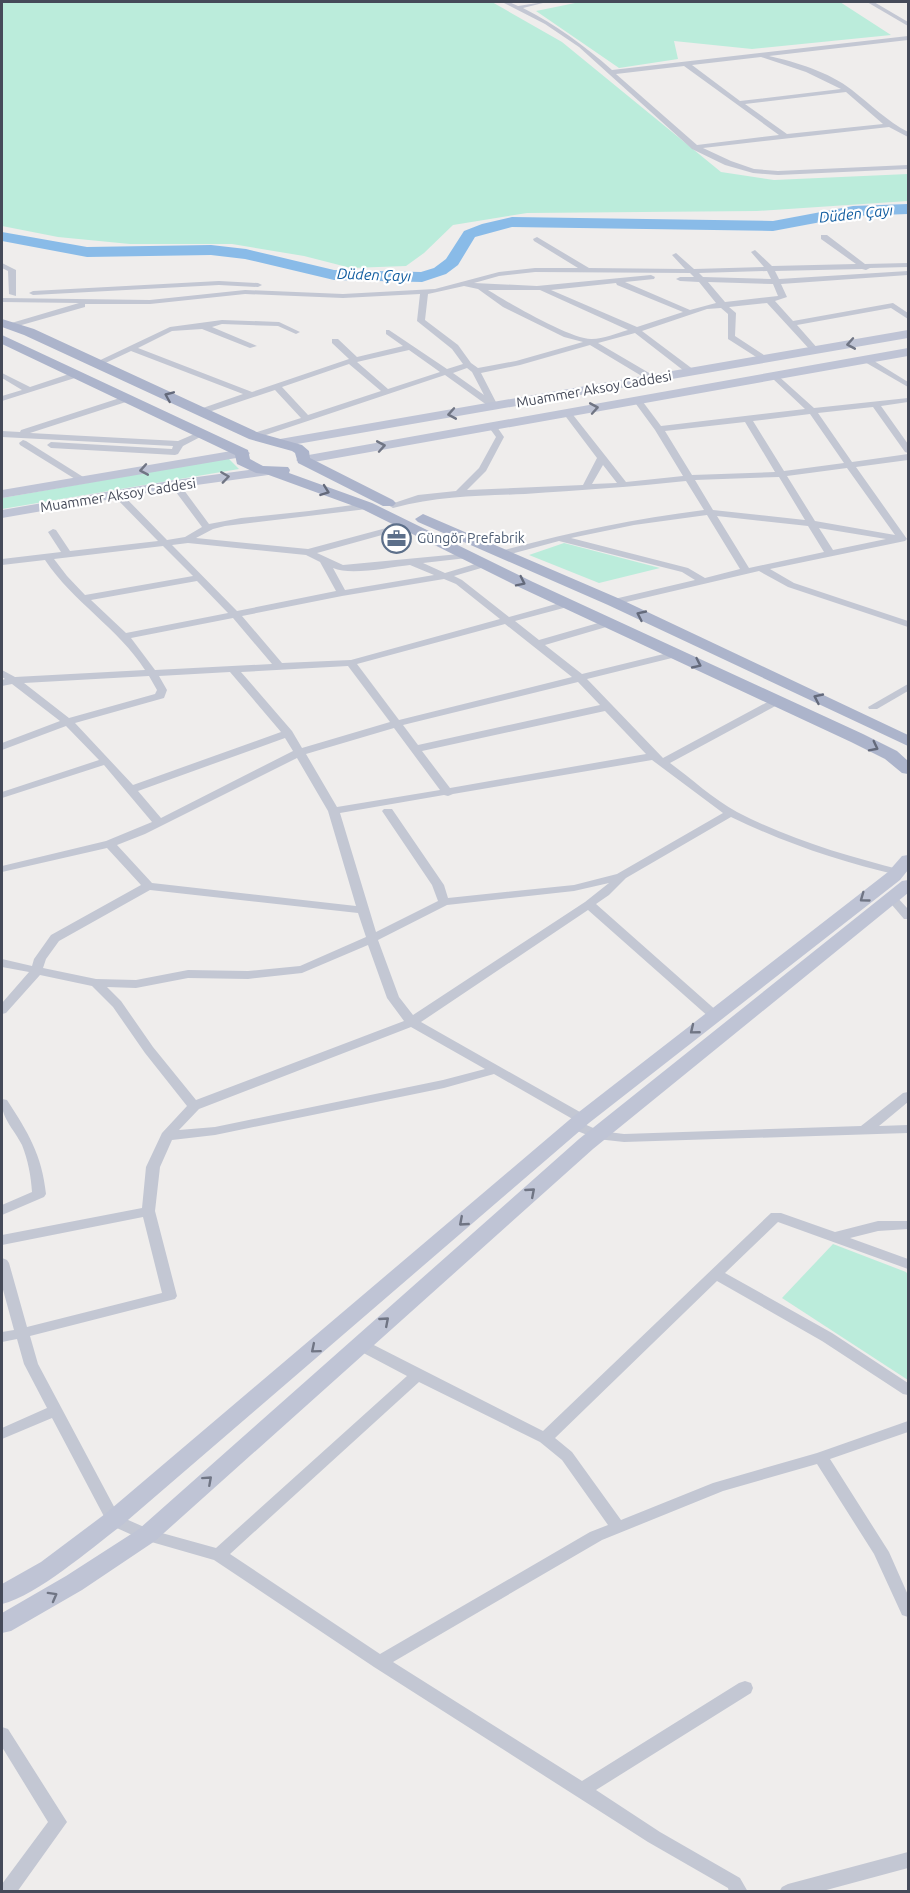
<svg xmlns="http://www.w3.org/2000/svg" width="910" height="1893" font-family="Ubuntu,sans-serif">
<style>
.green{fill:#bbecdb}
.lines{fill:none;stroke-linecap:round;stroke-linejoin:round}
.river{fill:#89bbe8;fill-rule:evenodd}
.minor{fill:#c3c7d3;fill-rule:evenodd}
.secondary{fill:#bfc4d5;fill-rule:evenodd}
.primary{fill:#acb4cb;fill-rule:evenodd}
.oneway{stroke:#707584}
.oneway2{stroke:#646a7b}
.labels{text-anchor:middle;stroke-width:4.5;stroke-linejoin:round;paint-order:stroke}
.far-street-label{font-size:14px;fill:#454a59;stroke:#fff}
.far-service-label{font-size:14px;fill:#4e5e75;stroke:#fff;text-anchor:start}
.far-water-label{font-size:15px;font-style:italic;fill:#115da0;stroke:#fff}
</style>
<rect width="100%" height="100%" fill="#efedec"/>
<g class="green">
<path d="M2,2H492L562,42L721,172L774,180L908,174V201L757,211L527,213L453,225L424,253L406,266L351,268L304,256L232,244H130L58,237L2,226Z"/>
<path d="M580,2H840L891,35L752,49L674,41L678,59L619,68L536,11Z"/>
<path d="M228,458L239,469L2,509V498Z"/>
<path d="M564,543L660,568L599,583L529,555Z"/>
<path d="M833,1244L906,1272L908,1275V1380L782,1298Z"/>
</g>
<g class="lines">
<path class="river" d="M908,204V214L853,216L773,231L512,227L475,237L458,265L446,274L422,282L334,280L245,259L211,255L87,257L2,241V232L87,247L211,245L246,249L334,270L421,272L434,268L446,259L464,231L482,224L512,217L773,221L853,206Z"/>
<g class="minor">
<path d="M502,2H509L518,6L544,2L543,3L523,8C556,25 584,45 612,70L908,36V40L769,56C796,62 829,72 852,90C871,105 887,121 908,132V137L889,127L703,148L731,161L754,169L778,171L908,165V169L778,175L753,173L725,165L692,149L579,47L545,24ZM761,57L806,72L841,89L740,101L692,65ZM684,66L779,135L697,145L616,74ZM846,92L883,124L787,134L745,104Z"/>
<path d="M867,2H874L908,22V26Z"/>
<path d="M821,235H827L865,264L908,263V267L870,268L866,270L862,269L775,271L779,279L908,271V275L781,284L787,297L775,301L793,321L893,303L908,313V319L891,308L797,325L819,350L815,353L812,352L767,303L729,307L736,313L735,336L767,357L768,359L764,362L728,339V314L721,308L707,309L642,331L694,370V374H688L635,333L598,343L656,377V381H650L590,345L520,365L481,373L498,406L497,408H491L445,375L254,439L250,436L251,434L301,418L275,390L203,414L199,411L200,409L243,394L131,351L99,366L92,364L170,327L222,320L279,322L300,332L296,334L278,326L222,324L212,327L257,346L250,348L202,329L172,331L138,348L252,392L349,359L332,343V339H338L357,357L403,346L386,334V330H389L447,369L463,364L452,349L417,321L420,294L343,298L245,294L150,304H85V307L11,328L7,326L8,324L79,303L2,302V298L150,300L245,290L343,294L435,289L499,272L535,268H578L534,241L533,239L537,237L589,268L685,269L672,255L676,253L694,269L764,267L751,252L755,250L772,266L856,264L821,239ZM767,271L771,279L703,277L699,273ZM535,272L690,273L694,277H680L676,279L680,281L699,282L716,303L690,310L625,282L654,279L655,277L651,275L537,286L474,283L499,276ZM708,282L773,284L778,296L725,302ZM616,283L617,285L683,312L637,327L551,290ZM464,286L478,289L503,307L564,337L583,342L516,361L478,368L471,363L458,345L425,320L428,294ZM488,290H540L628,330C617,333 603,339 592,339C572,340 507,302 488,290ZM409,350L440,372L388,389L357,362ZM349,364L381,391L308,415L282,387ZM467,368L472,372L484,395L453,373Z"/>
<path d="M2,263L16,270V296L9,294L8,271L2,268Z"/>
<path d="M219,281L258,283L262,285L258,287L219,285L33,295L29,293L33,291Z"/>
<path d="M866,356L908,382V387L863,361V357Z"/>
<path d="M75,372L79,375L78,377L2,401V396L22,390L2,378V373L30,387Z"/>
<path d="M775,373L814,408L908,398V402L881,406L908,444V453L905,452L873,407L818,413L852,462L908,454V460L856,467L907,539L905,541L770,569L794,583L908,621V627L788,587L759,571L614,605L609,602L610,600L695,580L682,572L559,541L500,557L495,554L497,552C566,533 632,519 704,510L686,481C633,487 579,490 525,494C478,496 439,496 393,508L388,505L418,495L456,491L479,468L496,437L488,426L492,423L495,424L504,437L486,471L467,490L583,485L597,458L563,413L567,410L570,411L626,482L683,476L655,430L633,400L634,398H640L661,426L805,409L772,378L771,376ZM810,414L844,463L784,471L753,421ZM745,422L775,472L692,475L665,431ZM603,465L617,483L592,484ZM847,468L895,535L815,521L787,476ZM779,477L805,520L713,510L695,480ZM707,515L740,569L705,578L688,568L571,538L634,525ZM717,516L808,526L824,552L749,568ZM819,528L886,539L833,550Z"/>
<path d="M126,396L130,399L129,401L30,433L178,441L199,432H205L206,434L183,446L178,454L175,455L51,448L47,445L51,442L172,449L173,446L2,437V431L20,432L21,430Z"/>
<path d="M23,440L26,441L88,480L86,482H80L20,445L19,443Z"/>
<path d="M175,481L178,482L209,524L241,518L309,511L367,503L372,506L367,509L225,526L213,529L196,538L308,549L405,523H411V527L317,553L343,565L470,553V557L467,558L423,563L445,573L485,561L488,562V566L454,576L462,580L509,617L567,601L571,602V606L515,621L539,640L605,621H613V625L545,645L582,674L676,651L680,652V656L587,679L663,758L773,699H781L782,701L781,703L670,763C692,779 713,799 737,812C789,839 846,856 902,870L904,872L898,875C840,862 785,843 731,817L626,878L609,895L596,904L718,1012L720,1015L718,1018H710L588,910L421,1022L587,1116L589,1119L582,1123L600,1131L624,1134L861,1126L903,1093L908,1092V1102L879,1126L908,1125V1133L624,1142L597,1139L570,1128L568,1125L570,1122L576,1121L494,1074L444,1088L215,1135L172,1140L160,1167L155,1211L177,1296L175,1299L30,1336L38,1364L119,1516L151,1530L216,1548L407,1376L354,1348L352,1344L354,1340H364L543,1431L771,1213H781L835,1232L878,1221H908V1229L878,1231L850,1238L908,1259V1269L778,1222L725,1273L832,1333L908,1383V1395L903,1394L822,1341L717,1281L555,1438L572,1452L621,1520L713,1483L817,1453L908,1421V1432L830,1459L889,1552L908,1595V1617L902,1615L874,1554L817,1464L723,1491L602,1540L393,1662L582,1781L739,1683L745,1681L751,1683L753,1688L751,1693L596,1790L660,1832L740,1878L748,1892H729L728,1888L648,1842L374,1667L214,1560L141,1539L108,1524L52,1418L2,1439V1428L47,1408L24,1364L17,1339L2,1342V1332L14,1330L2,1286V1258L7,1260L9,1263L27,1327L162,1293L143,1217L2,1245V1235L142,1208L146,1167L162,1133L187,1106L145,1053L113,1007L92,986L40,975L6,1013L2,1014V1003L29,972L2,967V959L32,966L34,959L51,935L141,885L107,848L2,872V866L106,841L152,822L104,765L2,798V792L99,760L66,726L2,750V743L60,721L12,684L2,686V680L5,679L2,677V670L15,677L145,670C118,628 73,602 45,560L2,565V559L61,552L48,532L53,529L56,530L70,551L158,541L114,496L112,494L117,491L120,492L167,540L185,537L202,527L170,484ZM188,543L306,555L320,562L336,591L237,611L172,545ZM163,546L193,576L85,595L67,576L54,559ZM410,565L434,575L345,590L333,568C351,576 390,567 410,565ZM444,579L456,584L500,619L351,660L282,663L242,616L342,596ZM197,581L228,613L126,633L91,600ZM233,618L272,664L155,670L131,638ZM505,624L572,677L399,720L357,664ZM348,666L390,722L302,748L292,731L241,672ZM230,672L281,732L133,785L75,723L164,698L167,690L159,676ZM149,676L157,690L155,694L69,718L24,683ZM578,682L600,705L418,745L403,725ZM605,711L646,754L450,788L422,751ZM394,728L440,790L337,807L306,754ZM285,738L293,751L161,818L138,791ZM297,758L328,811L356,906L152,883L117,845L145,834ZM652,760L723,813L617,874L574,885L448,898L444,885L392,809H384L382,811L432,885L438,901L376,932L340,813L444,795L448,796L453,794ZM609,883L585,902L413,1015L399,997L378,940L447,905L574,891ZM150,890L358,913L366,937L300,966L248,971L188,970L136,980L96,979L43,968L46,959L59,941ZM368,945L387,998L404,1021L196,1100L153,1047L121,1001L107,987L136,988L188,978L248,979L302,973ZM411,1027L485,1069L443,1080L215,1127L179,1130L199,1109ZM419,1382L540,1442L562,1460L608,1525L590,1532L380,1654L230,1554Z"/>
<path d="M908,684V691L877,709H869L868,707Z"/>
<path d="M892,894L896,896L908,909V919H904L886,898Z"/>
<path d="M2,1099L7,1100C28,1132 42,1155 46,1194L44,1197L2,1215V1205L32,1192C31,1176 28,1160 22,1145C14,1129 0,1117 2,1099Z"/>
<path d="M2,1727L8,1729L67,1822L17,1892H2V1884L48,1822L2,1747Z"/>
<path d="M908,1852V1868L819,1892H779L782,1887L788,1884Z"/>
</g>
<g class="secondary">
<path d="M908,330V338L280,447L273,443L280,439Z"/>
<path d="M908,348V356L303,464L296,460L303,456Z"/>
<path d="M243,449L250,453L248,456L2,498V490Z"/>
<path d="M270,467L277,471L275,474L175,488L2,518V510L175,480Z"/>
<path d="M908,855V870L900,880L589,1123L121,1526C90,1549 38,1595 2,1604V1584L41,1562L105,1514L575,1115L888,872L902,856Z"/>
<path d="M908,880V893L593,1149L155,1541L82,1590L11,1631L2,1633V1613L66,1576L139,1529L579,1139L902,881Z"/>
</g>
<g class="primary">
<path d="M2,319L34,329L259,433L302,445L309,451L310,458L393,500L396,503L393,506H383L298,463L295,453L292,451L249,439L24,335L2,327Z"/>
<path d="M2,335L248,450L250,459L263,466L288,467L290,470L289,473L372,503L533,582L863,734L897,751L908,761V774L902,773L885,759L851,742L521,588L362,509L266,474L256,473L237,464L235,455L2,344Z"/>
<path d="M423,514L620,599L908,735V746L608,605L418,522L415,519Z"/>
</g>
</g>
<defs><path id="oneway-chevron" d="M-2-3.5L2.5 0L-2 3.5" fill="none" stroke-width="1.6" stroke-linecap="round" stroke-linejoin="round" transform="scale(1.5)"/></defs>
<g class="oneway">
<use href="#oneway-chevron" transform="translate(851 344) rotate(170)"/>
<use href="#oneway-chevron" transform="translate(594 408) rotate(-10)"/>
<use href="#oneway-chevron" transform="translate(452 414) rotate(170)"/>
<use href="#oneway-chevron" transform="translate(381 446) rotate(-10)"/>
<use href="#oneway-chevron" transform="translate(144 470) rotate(170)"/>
<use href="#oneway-chevron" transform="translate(225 477) rotate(-8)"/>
<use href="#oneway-chevron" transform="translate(864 898) rotate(144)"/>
<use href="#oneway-chevron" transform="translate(694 1030) rotate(141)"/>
<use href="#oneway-chevron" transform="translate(531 1192) rotate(-41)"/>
<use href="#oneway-chevron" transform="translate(463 1222) rotate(139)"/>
<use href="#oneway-chevron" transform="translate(385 1321) rotate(-41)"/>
<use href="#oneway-chevron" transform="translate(315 1349) rotate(140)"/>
<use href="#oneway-chevron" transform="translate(208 1480) rotate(-42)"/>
<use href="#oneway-chevron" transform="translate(53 1596) rotate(-29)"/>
</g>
<g class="oneway2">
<use href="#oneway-chevron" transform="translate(169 396) rotate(-157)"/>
<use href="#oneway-chevron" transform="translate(325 491) rotate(20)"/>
<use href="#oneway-chevron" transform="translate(521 582) rotate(26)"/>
<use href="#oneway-chevron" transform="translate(641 615) rotate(-155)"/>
<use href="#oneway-chevron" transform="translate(697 664) rotate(25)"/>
<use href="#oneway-chevron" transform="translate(818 698) rotate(-155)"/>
<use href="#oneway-chevron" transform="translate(874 747) rotate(27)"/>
</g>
<defs>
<symbol id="office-ring" viewBox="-11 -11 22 22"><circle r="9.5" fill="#fff" stroke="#5c6f8a" stroke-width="1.5"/><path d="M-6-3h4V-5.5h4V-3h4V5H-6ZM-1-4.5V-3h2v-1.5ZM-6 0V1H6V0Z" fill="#5c6f8a"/></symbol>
</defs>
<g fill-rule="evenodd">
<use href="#office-ring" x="380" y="522" width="33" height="33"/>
</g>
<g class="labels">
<g class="far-street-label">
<text transform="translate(594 389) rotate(-10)" y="5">Muammer Aksoy Caddesi</text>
<text transform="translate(118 495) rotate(-9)" y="5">Muammer Aksoy Caddesi</text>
</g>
<g class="far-service-label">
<text x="417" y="543">Güngör Prefabrik</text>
</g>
<g class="far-water-label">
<text transform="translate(856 214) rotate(-6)" y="5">Düden Çayı</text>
<text transform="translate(374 275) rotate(2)" y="5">Düden Çayı</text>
</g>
</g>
<rect width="910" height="1893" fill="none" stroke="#454a59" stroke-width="6"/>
</svg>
